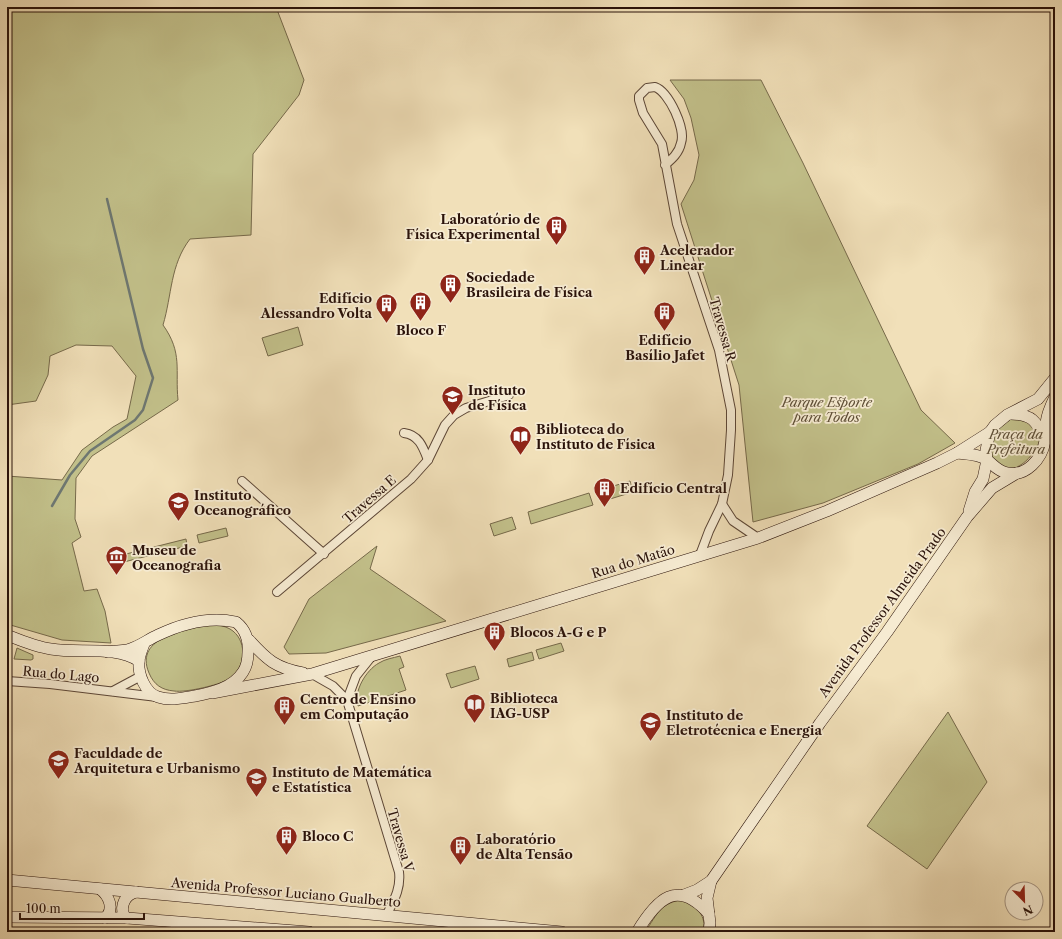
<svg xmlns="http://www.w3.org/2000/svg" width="1062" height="939" font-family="'Libre Caslon Text',serif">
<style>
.green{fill:#c2c08a;stroke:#76694a}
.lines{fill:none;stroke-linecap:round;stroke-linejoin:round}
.stream{stroke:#6e7771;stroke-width:2.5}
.street-casing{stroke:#5c4636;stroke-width:10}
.secondary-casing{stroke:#2a120a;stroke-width:12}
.street{stroke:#f6ebd2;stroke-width:8}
.secondary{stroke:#f6ebd2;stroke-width:11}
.labels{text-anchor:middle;stroke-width:3.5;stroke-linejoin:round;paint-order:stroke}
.poi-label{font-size:13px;font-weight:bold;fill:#2a120a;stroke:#f6ebd2;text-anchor:start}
.street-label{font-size:13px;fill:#2a120a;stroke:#f6ebd2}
.park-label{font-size:13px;font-style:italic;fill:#5f4f37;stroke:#f6ebd2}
</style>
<rect width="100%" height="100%" fill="#f1e0b9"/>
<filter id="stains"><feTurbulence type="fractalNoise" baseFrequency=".005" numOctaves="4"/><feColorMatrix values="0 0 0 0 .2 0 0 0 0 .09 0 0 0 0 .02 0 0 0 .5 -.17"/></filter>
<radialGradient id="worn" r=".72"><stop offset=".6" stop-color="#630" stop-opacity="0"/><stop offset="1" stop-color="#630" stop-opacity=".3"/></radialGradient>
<g class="green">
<path d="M7,7H276L304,80L299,95L253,154L251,235L190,239C170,265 172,295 163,325C183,353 175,370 178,400L92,456L76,478L75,519L81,537L72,543L84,591L97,589L105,611L111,643L62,640L7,624V476L62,480L82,450L113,427L127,419L136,376L112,346L76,345L50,356L48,375L36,401L7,405Z"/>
<path d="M670,80H761L803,163L921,410L955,443L918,464L823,503L753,522L739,385L681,204L694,180L699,155L691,118L684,99Z"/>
<path d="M298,327L303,345L268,356L262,338Z"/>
<path d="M1013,418L1029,419L1040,440C1035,455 1014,479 997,465C994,462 992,457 990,454C994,435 995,429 1013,418Z"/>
<path d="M630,481L633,492L610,499L607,488Z"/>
<path d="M589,493L593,505L531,524L528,512Z"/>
<path d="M512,517L516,529L494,536L490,524Z"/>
<path d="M226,528L228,536L199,543L197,535Z"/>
<path d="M186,539L187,546L120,563L118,556Z"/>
<path d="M377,546L370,569L446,621L326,653L289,654L284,647L309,599Z"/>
<path d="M213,624C218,625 225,626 230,629C247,639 246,664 233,677C224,684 186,693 174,691C162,690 154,685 149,673C133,636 189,629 213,624Z"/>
<path d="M561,643L564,651L539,659L536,650Z"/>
<path d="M17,648L33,655V659L31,660L14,659Z"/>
<path d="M532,652L534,660L509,667L507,659Z"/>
<path d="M400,656L404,667L399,669L406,690L358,706C353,692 366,670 379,663C385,659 393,658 400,656Z"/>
<path d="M475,666L479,679L451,688L446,674Z"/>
<path d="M948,712L987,782L927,869L867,826Z"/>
<path d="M685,899C697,909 707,915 703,932H645C658,913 660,903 685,899Z"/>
</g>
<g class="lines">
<path class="stream" d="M52,506L70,475L90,451L135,420L143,410L153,378L143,349L107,199"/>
<defs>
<g id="street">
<path d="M665,165C672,159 679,153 681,143C686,129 669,92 655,87L647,88L639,96V100L643,113L662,144L677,224L719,350L731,410V430L728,475L722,504L709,531L700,555"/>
<path d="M404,433C419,435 423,447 428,460"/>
<path d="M242,481L324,554"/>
<path d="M722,504L733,521L758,538"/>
<path d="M277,592L411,479L428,460L445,425L454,415L466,408L509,395"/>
<path d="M312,674L333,686L347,700L399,872C401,889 394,900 386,916"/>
<path d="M7,681L50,684L157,697"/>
<path d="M113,691L141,676"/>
<path d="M347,700L356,676L372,656"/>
</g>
<g id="secondary">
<path d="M1011,414C1032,414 1036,421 1045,439"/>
<path d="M957,453C966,454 979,454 987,460C994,465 997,471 1007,473C1026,477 1042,459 1045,441C1046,435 1045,429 1046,423C1047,414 1051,405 1055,397"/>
<path d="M969,511L975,492L983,479L987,460L986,450L990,432L995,425L1007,415L1038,399L1055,378"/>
<path d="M7,635C22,641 36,647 51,649C79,654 115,645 139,661"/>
<path d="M249,640C267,660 276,668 303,673"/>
<path d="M108,652C115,651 121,651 127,650C139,647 147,640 158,635C183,623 209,616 236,622C246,630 249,640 248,652C248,659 247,666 243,672C233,688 211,693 195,696C183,698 170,701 158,697C145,693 138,674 139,662C139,656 142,649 144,644"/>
<path d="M212,693L312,674L758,538L827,511L937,463L957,453L990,432"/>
<path d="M7,880L562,932"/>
<path d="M100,889C109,896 115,909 105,918"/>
<path d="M684,895L697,890L711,881L820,723L887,632L967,517L992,488L1017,473"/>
<path d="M7,917L127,918L309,932"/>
<path d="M127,918L124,916C120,905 125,895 136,892"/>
<path d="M637,932C657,899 677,878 709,914"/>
<path d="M709,932L710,923L707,898L711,881"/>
</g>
</defs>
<use href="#street" class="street-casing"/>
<use href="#secondary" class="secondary-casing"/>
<use href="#street" class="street"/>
<use href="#secondary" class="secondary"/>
</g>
<defs>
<symbol id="building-pin" viewBox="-11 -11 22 30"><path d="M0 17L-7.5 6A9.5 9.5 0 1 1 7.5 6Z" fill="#8f2418" stroke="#f6ebd2"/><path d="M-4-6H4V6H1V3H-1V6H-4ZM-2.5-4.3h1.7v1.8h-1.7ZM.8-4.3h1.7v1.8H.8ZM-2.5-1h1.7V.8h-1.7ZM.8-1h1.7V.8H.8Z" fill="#fff"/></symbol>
<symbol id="university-pin" viewBox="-11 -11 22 30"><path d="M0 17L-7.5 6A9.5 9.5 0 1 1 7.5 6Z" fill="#8f2418" stroke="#f6ebd2"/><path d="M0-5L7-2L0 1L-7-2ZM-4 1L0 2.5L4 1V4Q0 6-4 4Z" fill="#fff"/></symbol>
<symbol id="library-pin" viewBox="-11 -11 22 30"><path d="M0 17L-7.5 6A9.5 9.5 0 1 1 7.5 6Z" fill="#8f2418" stroke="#f6ebd2"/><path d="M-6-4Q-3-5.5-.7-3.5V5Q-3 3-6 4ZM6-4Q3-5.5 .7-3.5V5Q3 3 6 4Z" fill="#fff"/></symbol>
<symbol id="museum-pin" viewBox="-11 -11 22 30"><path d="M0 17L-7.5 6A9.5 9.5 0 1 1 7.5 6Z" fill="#8f2418" stroke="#f6ebd2"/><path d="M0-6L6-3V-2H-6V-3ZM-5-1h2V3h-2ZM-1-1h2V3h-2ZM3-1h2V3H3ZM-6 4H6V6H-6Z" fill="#fff"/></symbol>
</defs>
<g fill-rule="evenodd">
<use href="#building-pin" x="544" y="214" width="25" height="34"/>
<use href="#building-pin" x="632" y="244" width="25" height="34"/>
<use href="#building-pin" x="438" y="272" width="25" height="34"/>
<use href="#building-pin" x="408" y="290" width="25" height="34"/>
<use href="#building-pin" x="374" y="292" width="25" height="34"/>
<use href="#building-pin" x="652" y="300" width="25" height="34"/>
<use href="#university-pin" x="440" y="384" width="25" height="34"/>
<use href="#library-pin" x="508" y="424" width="25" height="34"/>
<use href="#building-pin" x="592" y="476" width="25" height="34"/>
<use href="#university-pin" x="166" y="490" width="25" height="34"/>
<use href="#museum-pin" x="104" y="544" width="25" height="34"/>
<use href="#building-pin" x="482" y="620" width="25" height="34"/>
<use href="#library-pin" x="462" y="692" width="25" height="34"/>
<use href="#building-pin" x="272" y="694" width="25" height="34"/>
<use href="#university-pin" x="638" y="710" width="25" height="34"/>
<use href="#university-pin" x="46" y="748" width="25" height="34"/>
<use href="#university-pin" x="244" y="766" width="25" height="34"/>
<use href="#building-pin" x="274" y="824" width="25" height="34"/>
<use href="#building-pin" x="448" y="834" width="25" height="34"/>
</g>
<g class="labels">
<g class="poi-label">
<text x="540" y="224" text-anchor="end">Laboratório de<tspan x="540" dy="15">Física Experimental</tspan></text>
<text x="660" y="255">Acelerador<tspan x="660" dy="15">Linear</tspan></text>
<text x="466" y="282">Sociedade<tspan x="466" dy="15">Brasileira de Física</tspan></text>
<text x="372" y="303" text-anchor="end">Edifício<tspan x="372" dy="15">Alessandro Volta</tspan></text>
<text x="421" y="335" text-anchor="middle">Bloco F</text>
<text x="665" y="345" text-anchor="middle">Edifício<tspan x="665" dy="15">Basílio Jafet</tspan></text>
<text x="468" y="395">Instituto<tspan x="468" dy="15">de Física</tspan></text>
<text x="536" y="434">Biblioteca do<tspan x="536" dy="15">Instituto de Física</tspan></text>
<text x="620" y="493">Edifício Central</text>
<text x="194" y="500">Instituto<tspan x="194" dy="15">Oceanográfico</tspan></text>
<text x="132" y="555">Museu de<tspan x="132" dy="15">Oceanografia</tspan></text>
<text x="510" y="637">Blocos A-G e P</text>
<text x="490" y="703">Biblioteca<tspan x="490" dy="15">IAG-USP</tspan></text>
<text x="300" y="704">Centro de Ensino<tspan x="300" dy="15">em Computação</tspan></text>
<text x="666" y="720">Instituto de<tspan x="666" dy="15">Eletrotécnica e Energia</tspan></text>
<text x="74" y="758">Faculdade de<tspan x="74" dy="15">Arquitetura e Urbanismo</tspan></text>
<text x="272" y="777">Instituto de Matemática<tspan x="272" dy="15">e Estatística</tspan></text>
<text x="302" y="841">Bloco C</text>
<text x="476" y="844">Laboratório<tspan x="476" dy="15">de Alta Tensão</tspan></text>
</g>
<g class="street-label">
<text transform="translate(723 329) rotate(74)" y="5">Travessa R</text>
<text transform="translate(369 499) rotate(-41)" y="5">Travessa E</text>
<text transform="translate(633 561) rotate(-17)" y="5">Rua do Matão</text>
<text transform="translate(882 612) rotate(-54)" y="5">Avenida Professor Almeida Prado</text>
<text transform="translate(61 674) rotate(5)" y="5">Rua do Lago</text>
<text transform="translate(401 840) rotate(74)" y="5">Travessa V</text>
<text transform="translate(286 892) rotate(5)" y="5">Avenida Professor Luciano Gualberto</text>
</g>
<g class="park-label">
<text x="827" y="407">Parque Esporte<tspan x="827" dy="15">para Todos</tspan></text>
<text x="1016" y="439">Praça da<tspan x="1016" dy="15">Prefeitura</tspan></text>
</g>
</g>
<rect width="1062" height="939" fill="none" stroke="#f1e0b9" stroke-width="24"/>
<rect x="8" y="8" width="1046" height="923" fill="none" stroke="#2a120a" stroke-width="2"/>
<rect x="12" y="12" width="1038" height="915" fill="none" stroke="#2a120a"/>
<g transform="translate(1024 901) rotate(157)"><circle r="19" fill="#f6ebd2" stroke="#a49482"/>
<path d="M0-3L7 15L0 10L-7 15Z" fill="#8f2418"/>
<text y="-6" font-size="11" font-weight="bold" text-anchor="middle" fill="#2a120a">N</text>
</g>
<path d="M20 913v6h124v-6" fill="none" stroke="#2a120a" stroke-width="2"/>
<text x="26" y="913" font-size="12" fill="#2a120a" stroke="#f6ebd2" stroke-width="3" paint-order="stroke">100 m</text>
<rect width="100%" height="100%" filter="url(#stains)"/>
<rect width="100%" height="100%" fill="url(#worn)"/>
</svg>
